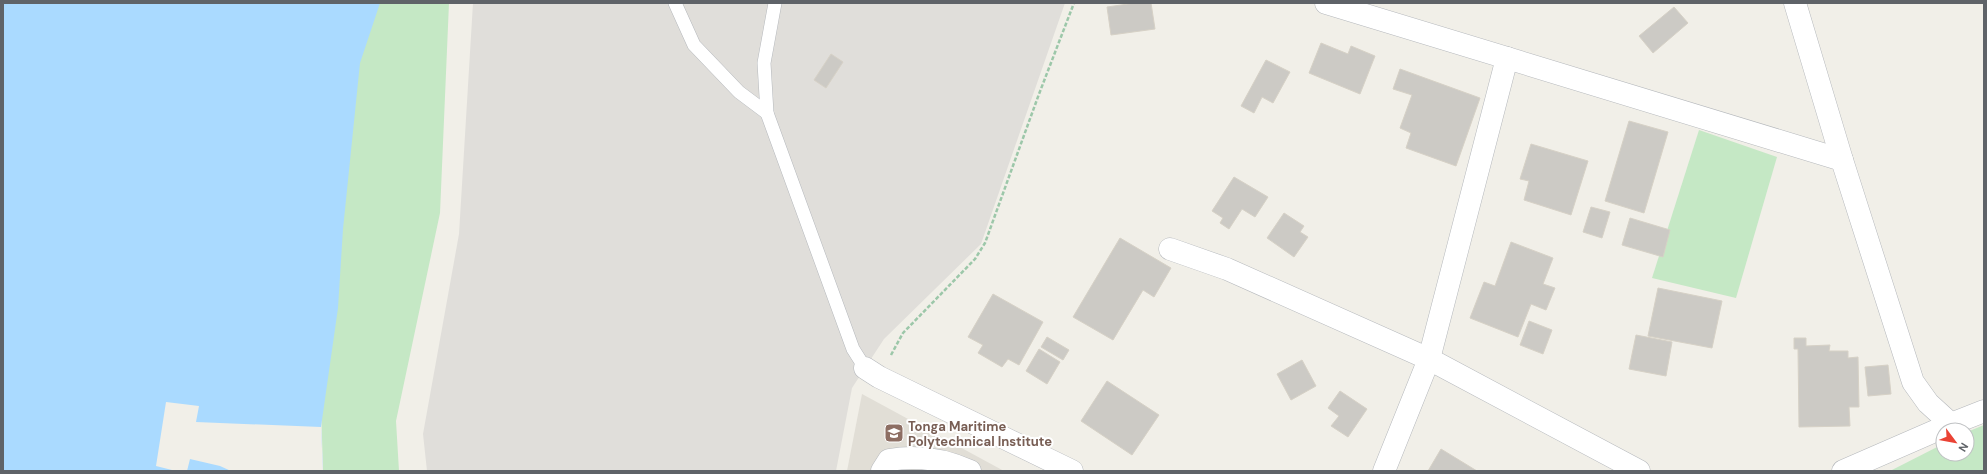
<svg xmlns="http://www.w3.org/2000/svg" width="1987" height="474" font-family="'DM Sans',sans-serif">
<style>
.industrial{fill:#e0deda}
.education{fill:#e1ded6}
.green{fill:#c5e8c5}
.water{fill:#aadaff}
.pier{fill:#f1efe8}
.building{fill:#cccac5;stroke:#d6d1c6}
.lines{fill:none;stroke-linecap:round;stroke-linejoin:round}
.service-casing{stroke:#b5b8bc;stroke-width:14}
.minor-casing{stroke:#b5b8bc;stroke-width:23}
.path{stroke:#9cc7a9;stroke-width:2.5;stroke-dasharray:4 2;stroke-linecap:butt}
.service{stroke:#fff;stroke-width:13}
.minor{stroke:#fff;stroke-width:22}
.labels{text-anchor:middle;stroke-width:4;stroke-linejoin:round;paint-order:stroke}
.education-label{font-size:13px;font-weight:bold;fill:#785e54;stroke:#fff;text-anchor:start}
</style>
<rect width="100%" height="100%" fill="#f1efe8"/>
<path class="industrial" d="M473,3H1065L981,244L884,339L865,368L852,388L836,471H427L423,434L459,234Z"/>
<path class="education" d="M862,394L1004,471H847Z"/>
<g class="green">
<path d="M309,3H449L440,213L396,421L399,471H323Z"/>
<path d="M1699,130L1777,157L1736,298L1652,278Z"/>
<path d="M1984,425V471H1890L1943,444V454H1967V432Z"/>
</g>
<path class="water" d="M3,3H380L360,63L343,229L338,308L321,427L323,471H3Z"/>
<path class="pier" d="M166,402L199,406L196,422L321,427L323,471H231L220,466L190,459L187,471H176L156,466Z"/>
<g class="building">
<path d="M1135,3H1151L1155,29L1111,35L1107,7Z"/>
<path d="M1674,7L1688,23L1653,53L1639,36Z"/>
<path d="M1321,43L1348,54L1351,46L1375,56L1360,94L1309,73Z"/>
<path d="M831,54L843,62L826,88L814,80Z"/>
<path d="M1266,60L1290,72L1273,103L1262,97L1254,113L1241,106Z"/>
<path d="M1400,69L1480,98L1456,166L1406,148L1411,133L1400,128L1412,95L1393,89Z"/>
<path d="M1629,121L1668,132L1644,213L1605,201Z"/>
<path d="M1531,144L1588,161L1571,215L1524,200L1529,181L1520,179Z"/>
<path d="M1234,177L1268,197L1255,217L1242,209L1229,229L1220,223L1223,218L1212,211Z"/>
<path d="M1591,207L1610,212L1602,238L1583,232Z"/>
<path d="M1284,213L1304,226L1300,232L1308,237L1294,257L1267,238Z"/>
<path d="M1630,218L1670,230L1663,257L1622,245Z"/>
<path d="M1120,238L1171,268L1154,297L1143,290L1113,340L1073,317Z"/>
<path d="M1511,242L1553,258L1543,284L1555,288L1546,310L1531,304L1518,337L1470,318L1484,282L1495,286Z"/>
<path d="M1658,288L1722,301L1712,348L1648,336Z"/>
<path d="M993,294L1043,322L1019,365L1008,359L1002,367L978,353L983,345L968,337Z"/>
<path d="M1529,321L1552,330L1543,354L1520,345Z"/>
<path d="M1636,335L1672,342L1666,376L1629,369Z"/>
<path d="M1047,337L1069,350L1063,360L1041,347Z"/>
<path d="M1794,338H1806V346L1830,345L1829,351H1848V358L1858,357L1859,407H1849L1850,426L1799,427L1798,349H1794Z"/>
<path d="M1039,349L1060,362L1047,384L1026,371Z"/>
<path d="M1302,360L1316,386L1291,400L1277,374Z"/>
<path d="M1888,365L1891,394L1868,396L1865,367Z"/>
<path d="M1107,381L1159,415L1132,455L1081,421Z"/>
<path d="M1340,391L1367,409L1348,437L1331,426L1339,416L1328,408Z"/>
<path d="M1441,449L1477,471H1428Z"/>
</g>
<g class="lines">
<defs>
<g id="service">
<path d="M675,3L694,45L739,92L767,113"/>
<path d="M775,3L764,63L767,113L853,349L865,368"/>
</g>
<g id="minor">
<path d="M1326,3L1842,160"/>
<path d="M1795,3L1842,160L1913,382L1928,403L1951,424L1984,411"/>
<path d="M1170,249L1227,269L1429,359L1507,58"/>
<path d="M865,368L879,377L1072,471"/>
<path d="M882,471L889,460C917,455 944,459 970,471"/>
<path d="M1384,471L1429,359L1639,471"/>
<path d="M1843,471L1951,424"/>
</g>
</defs>
<use href="#service" class="service-casing"/>
<use href="#minor" class="minor-casing"/>
<path class="path" d="M891,355L903,333L975,259L985,243L1039,94L1074,3"/>
<use href="#service" class="service"/>
<use href="#minor" class="minor"/>
</g>
<defs>
<symbol id="school-square" viewBox="-11 -11 22 22"><rect x="-9" y="-9" width="18" height="18" rx="4" fill="#8d6e63" stroke="#fff"/><path d="M0-5L7-2L0 1L-7-2ZM-4 1L0 2.5L4 1V4Q0 6-4 4Z" fill="#fff"/></symbol>
</defs>
<g fill-rule="evenodd">
<use href="#school-square" x="883" y="422" width="22" height="22"/>
</g>
<g class="labels">
<g class="education-label">
<text x="908" y="431">Tonga Maritime<tspan x="908" dy="15">Polytechnical Institute</tspan></text>
</g>
</g>
<rect width="1987" height="474" fill="none" stroke="#5f6368" stroke-width="8"/>
<g transform="translate(1955 442) rotate(122)"><circle r="19" fill="#ffffff" stroke="#bfc1c3"/>
<path d="M0-3L7 15L0 10L-7 15Z" fill="#ea4335"/>
<text y="-6" font-size="11" font-weight="bold" text-anchor="middle" fill="#5f6368">N</text>
</g>
</svg>
